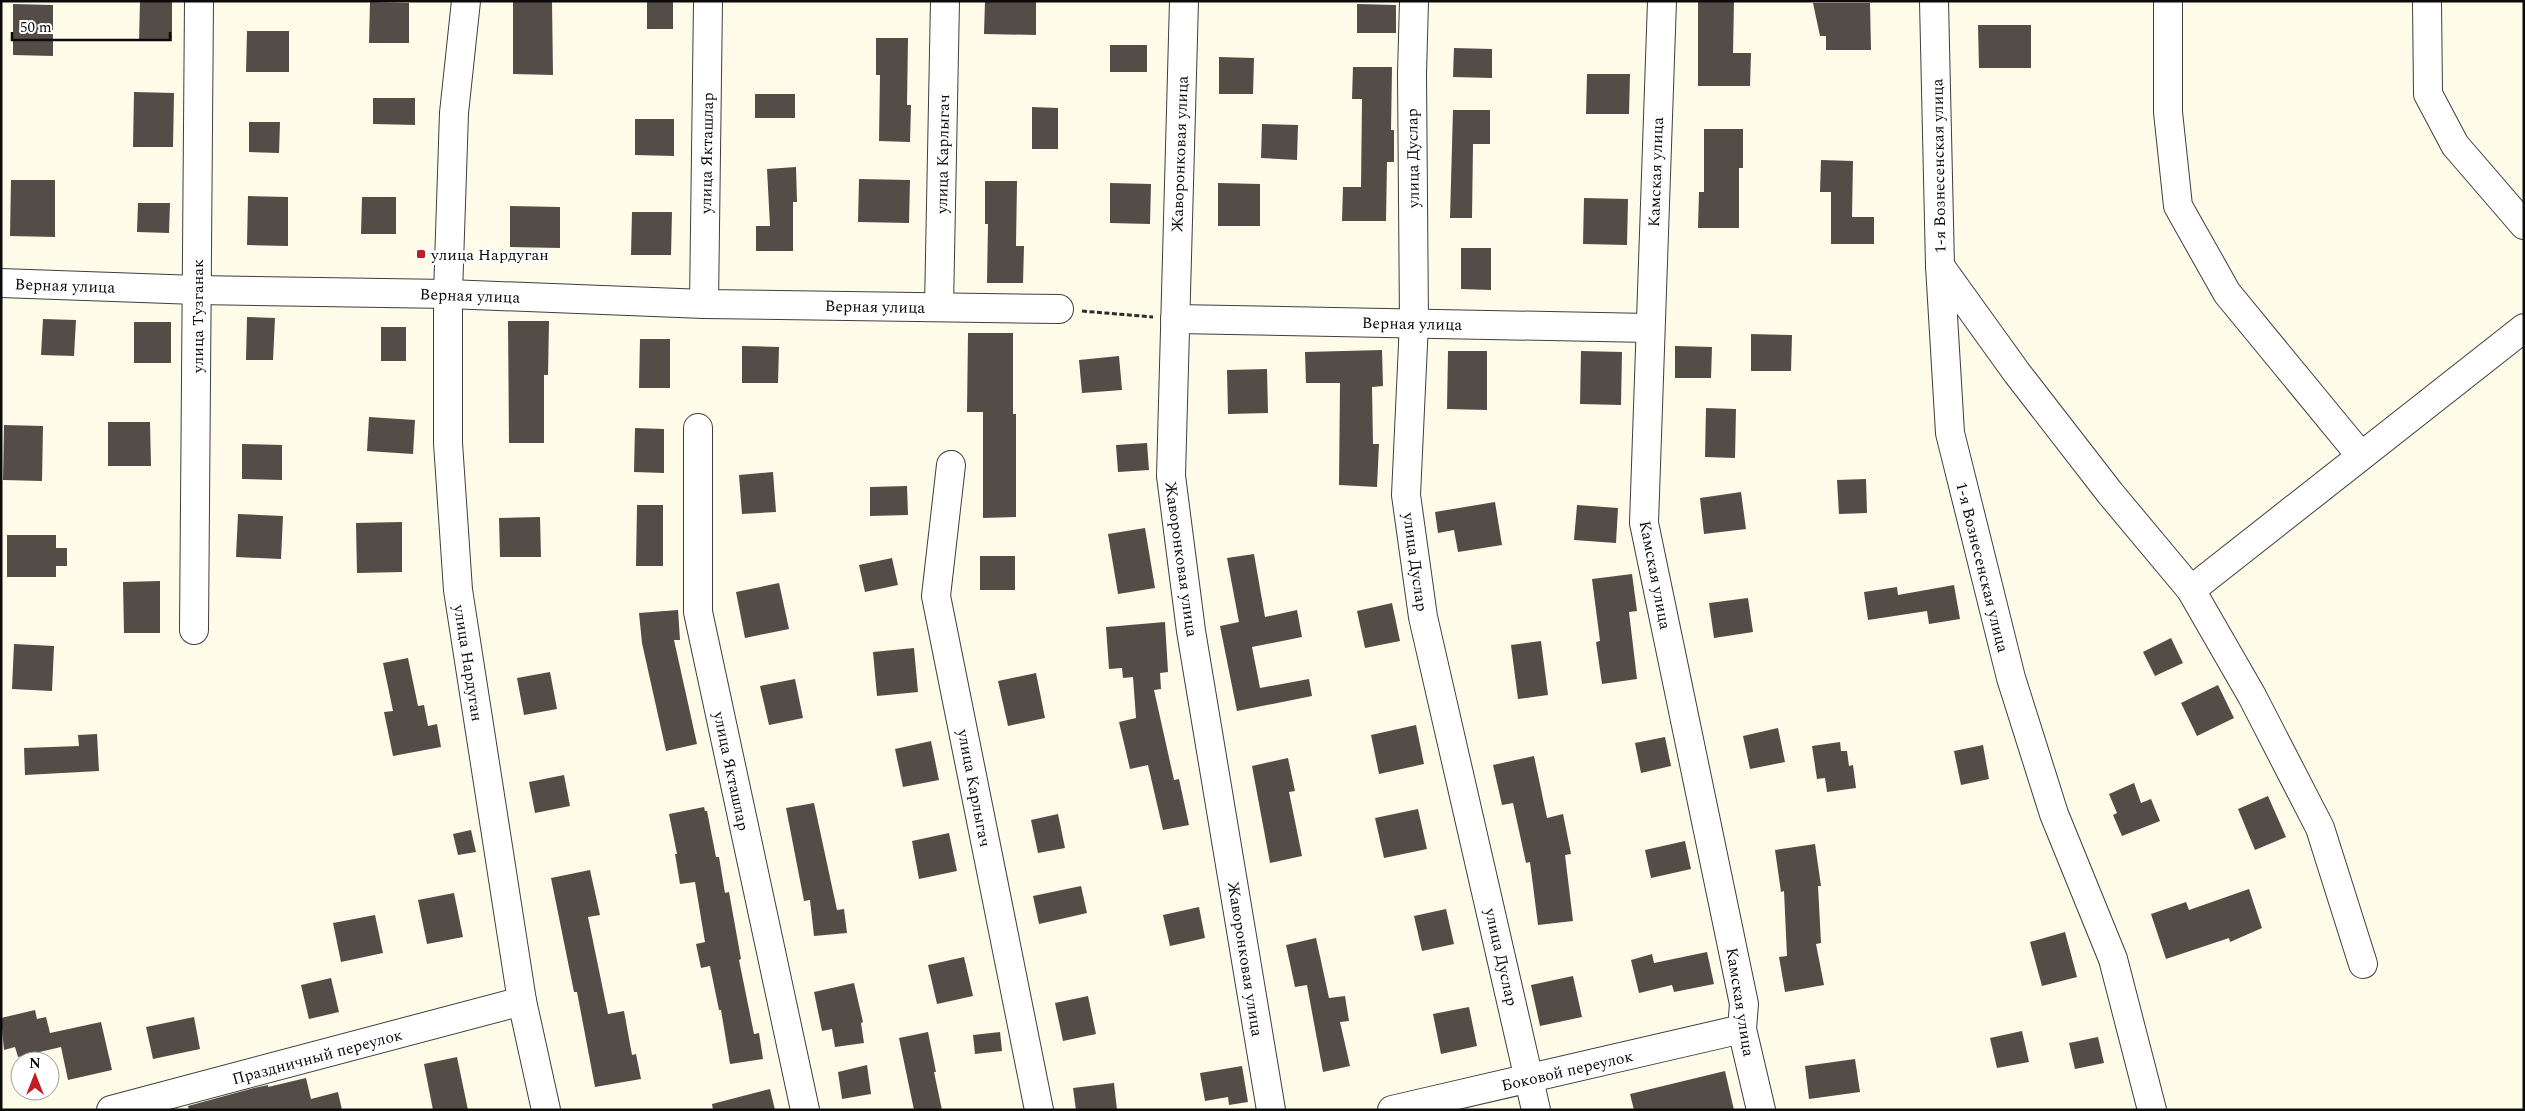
<svg xmlns="http://www.w3.org/2000/svg" width="2525" height="1111" font-family="Spectral,serif">
<style>
.building{fill:#544c47}
.lines{fill:none;stroke-linecap:round;stroke-linejoin:round}
.minor-casing{stroke:#3e3e3e;stroke-width:30}
.path{stroke:#2d2d2d;stroke-width:3;stroke-dasharray:5 2.5;stroke-linecap:butt}
.minor{stroke:#fff;stroke-width:28}
.poi-dot{fill:#c21c26;stroke:#fff;stroke-width:2}
.labels{text-anchor:middle;stroke-width:5;stroke-linejoin:round;paint-order:stroke}
.street-label{font-size:16px;fill:#0b0b0b;stroke:#fff}
.poi-label{font-size:16px;fill:#0b0b0b;stroke:#fff;text-anchor:start}
</style>
<rect width="100%" height="100%" fill="#fffbe9"/>
<g class="building">
<path d="M140,1H172V41H139Z"/>
<path d="M513,1H552L553,75L513,74Z"/>
<rect x="647" y="1" width="26" height="28"/>
<path d="M985,1H1036V35L984,34Z"/>
<path d="M1698,1H1734L1733,53H1751L1750,86H1698Z"/>
<path d="M370,2L409,3V43H369Z"/>
<path d="M1813,3H1870L1871,50H1826V36H1820Z"/>
<path d="M13,4L53,5V56L13,55Z"/>
<path d="M1357,4L1396,5V33H1357Z"/>
<path d="M1978,25H2031V68H1979Z"/>
<path d="M247,31H289V72H246Z"/>
<path d="M876,38H908L907,105H911L910,142L879,141L880,75H876Z"/>
<rect x="1110" y="45" width="37" height="27"/>
<path d="M1454,48L1492,49V78L1453,77Z"/>
<path d="M1219,57L1254,58L1253,94H1219Z"/>
<path d="M1353,67H1392L1391,130H1394V162H1387L1386,221H1342L1343,187H1361L1362,99H1352Z"/>
<path d="M1587,74H1630L1629,114H1586Z"/>
<path d="M134,92L174,93L173,147H133Z"/>
<rect x="755" y="94" width="40" height="24"/>
<path d="M373,98H415V125L373,124Z"/>
<path d="M1032,107L1058,108V149H1032Z"/>
<path d="M1453,110H1490V144H1473L1472,218H1450Z"/>
<path d="M635,119H674V156L635,155Z"/>
<path d="M249,122H280L279,153L249,152Z"/>
<path d="M1262,124L1298,125L1297,160L1261,158Z"/>
<path d="M1704,129H1743V168H1739V228H1698L1699,192H1704Z"/>
<path d="M1821,160L1853,161L1852,217H1874V244H1831V192H1820Z"/>
<path d="M796,167L797,202H793V251H756V226H770L767,169Z"/>
<path d="M859,179L910,180L909,223L858,222Z"/>
<path d="M11,180H55V237L10,236Z"/>
<path d="M985,181H1017L1016,246H1024L1023,283H987L988,224H985Z"/>
<path d="M1110,183L1151,184L1150,224L1110,223Z"/>
<path d="M1218,183L1260,184V226H1218Z"/>
<path d="M248,196L288,197V246L247,245Z"/>
<path d="M362,197H396V234H361Z"/>
<path d="M1584,198L1628,199L1627,245L1583,244Z"/>
<path d="M138,203H170L169,233L137,232Z"/>
<path d="M510,206L560,207V248L510,247Z"/>
<path d="M632,212H672L671,255H631Z"/>
<path d="M1461,248H1491V290L1461,289Z"/>
<path d="M247,317L275,318L273,360H246Z"/>
<path d="M43,319L76,320L74,356L41,355Z"/>
<path d="M508,321H549L548,375H544V443H509Z"/>
<rect x="134" y="322" width="37" height="41"/>
<rect x="381" y="327" width="25" height="34"/>
<path d="M968,333H1013V414H1016V517L983,518V412H967Z"/>
<path d="M1751,334L1792,335L1791,371H1751Z"/>
<path d="M640,339H670V388H639Z"/>
<path d="M742,346L779,347L778,383H742Z"/>
<path d="M1675,346L1712,347L1711,378H1675Z"/>
<path d="M1382,350L1383,386L1372,387L1373,444H1379L1377,487L1339,485L1340,383H1306L1305,352Z"/>
<path d="M1448,351H1487V410L1447,409Z"/>
<path d="M1581,351L1622,352L1621,405L1580,404Z"/>
<path d="M1119,356L1122,390L1082,393L1079,360Z"/>
<path d="M1267,369L1268,413L1228,414L1227,370Z"/>
<path d="M1706,408L1736,409L1735,458L1705,457Z"/>
<path d="M369,417L415,420L413,454L367,451Z"/>
<path d="M108,422H150L151,466H108Z"/>
<path d="M4,425L43,426L42,481L3,480Z"/>
<path d="M635,428L664,429V473L634,472Z"/>
<path d="M1147,443L1149,470L1118,472L1116,445Z"/>
<path d="M242,444L282,445V480L242,479Z"/>
<path d="M773,472L776,512L742,514L739,475Z"/>
<path d="M1866,479L1867,513L1839,514L1837,480Z"/>
<path d="M907,486L908,515L870,516V487Z"/>
<path d="M1741,492L1746,529L1704,534L1700,498Z"/>
<path d="M1495,502L1502,545L1458,552L1454,530L1438,533L1435,512Z"/>
<path d="M637,505H663V566H636Z"/>
<path d="M1577,505L1618,508L1616,543L1574,540Z"/>
<path d="M238,514L283,516L281,559L236,557Z"/>
<path d="M540,517L541,557H500L499,518Z"/>
<path d="M402,522V572L357,573L356,523Z"/>
<path d="M1145,528L1155,588L1118,594L1108,534Z"/>
<path d="M7,535H56V548H67V566H56V577H7Z"/>
<path d="M1254,554L1265,617L1297,610L1302,637L1252,647L1260,688L1309,679L1312,696L1237,711L1220,626L1239,622L1227,558Z"/>
<rect x="980" y="556" width="35" height="34"/>
<path d="M892,558L898,585L865,592L859,565Z"/>
<path d="M1632,574L1637,611L1629,612L1637,679L1602,684L1596,642L1600,641L1592,579Z"/>
<path d="M160,581V633H124L123,582Z"/>
<path d="M779,583L789,629L745,638L736,592Z"/>
<path d="M1954,585L1960,619L1929,624L1927,611L1868,620L1864,592L1897,587L1898,595Z"/>
<path d="M1748,598L1753,632L1714,638L1709,603Z"/>
<path d="M1392,603L1400,641L1365,648L1357,611Z"/>
<path d="M678,610L680,640H674L697,744L666,751L642,643L639,613Z"/>
<path d="M1165,622L1168,672L1160,673L1161,689L1154,690L1174,780L1179,779L1189,825L1163,830L1148,765L1130,769L1119,722L1136,718L1133,677L1123,678L1122,668L1109,669L1106,627Z"/>
<path d="M2171,638L2183,663L2155,676L2143,652Z"/>
<path d="M1541,641L1548,695L1518,699L1511,645Z"/>
<path d="M14,644L54,646L52,691L12,689Z"/>
<path d="M914,648L918,692L877,696L873,652Z"/>
<path d="M408,658L418,706L424,705L428,726L437,724L441,747L393,756L384,712L393,711L383,663Z"/>
<path d="M550,672L557,709L524,715L517,678Z"/>
<path d="M1036,673L1045,718L1008,726L998,681Z"/>
<path d="M795,679L803,718L769,725L760,686Z"/>
<path d="M2218,685L2234,718L2197,736L2181,703Z"/>
<path d="M1416,725L1424,764L1379,774L1371,735Z"/>
<path d="M1778,728L1785,762L1750,769L1743,736Z"/>
<path d="M97,734L99,771L25,775L24,748L79,746L78,735Z"/>
<path d="M1665,737L1671,766L1641,773L1635,743Z"/>
<path d="M931,741L939,780L903,787L895,749Z"/>
<path d="M1840,742L1841,751H1847L1849,766L1853,765L1856,788L1827,792L1825,778L1817,779L1812,746Z"/>
<path d="M1983,745L1989,779L1961,785L1954,751Z"/>
<path d="M1534,756L1547,818L1563,814L1571,854L1565,855L1573,921L1538,925L1530,862L1526,863L1513,803L1502,805L1493,765Z"/>
<path d="M1288,758L1295,791L1289,792L1302,856L1270,863L1252,766Z"/>
<path d="M564,775L570,806L535,813L529,782Z"/>
<path d="M2134,783L2141,803L2151,799L2160,821L2122,836L2113,815L2117,813L2109,794Z"/>
<path d="M2268,796L2286,837L2255,850L2238,809Z"/>
<path d="M814,803L837,910L844,909L847,933L814,936L810,900L804,901L786,808Z"/>
<path d="M704,807L705,811H707L716,857H719L725,893L729,892L741,959L739,960L754,1034L759,1033L763,1059L730,1064L721,1010H719L710,966L701,968L696,944L705,942L695,882L680,884L675,854H677L669,814Z"/>
<path d="M1418,809L1427,849L1384,858L1375,818Z"/>
<path d="M1058,814L1065,848L1038,853L1031,820Z"/>
<path d="M471,830L476,852L458,855L453,834Z"/>
<path d="M949,833L957,871L919,879L912,841Z"/>
<path d="M1685,841L1691,869L1651,878L1645,850Z"/>
<path d="M1815,844L1821,886H1818L1821,943L1816,944L1824,985L1785,992L1779,957L1787,956L1784,891L1781,892L1775,850Z"/>
<path d="M590,870L600,915L588,917L608,1014L624,1011L632,1055L636,1054L641,1079L595,1087L577,992H574L551,878Z"/>
<path d="M1081,886L1087,913L1039,924L1033,896Z"/>
<path d="M2249,889L2262,928L2230,942L2229,938L2166,959L2151,914L2186,902L2189,910Z"/>
<path d="M454,893L463,937L427,944L418,900Z"/>
<path d="M1199,907L1205,938L1170,946L1163,915Z"/>
<path d="M1446,909L1454,944L1422,951L1414,916Z"/>
<path d="M375,915L383,953L341,962L333,923Z"/>
<path d="M2065,932L2077,977L2042,986L2030,942Z"/>
<path d="M1316,938L1329,998L1345,996L1349,1021L1340,1022L1350,1066L1323,1072L1307,985L1295,987L1286,945Z"/>
<path d="M1707,952L1714,984L1674,992L1672,985L1639,993L1631,960L1652,954L1654,963Z"/>
<path d="M964,957L973,996L937,1004L928,965Z"/>
<path d="M1573,976L1582,1017L1540,1026L1531,985Z"/>
<path d="M331,978L339,1012L309,1019L301,985Z"/>
<path d="M854,983L863,1022L861,1023L864,1043L835,1047L832,1029L822,1031L814,992Z"/>
<path d="M1088,996L1096,1034L1063,1041L1055,1003Z"/>
<path d="M1469,1007L1477,1046L1441,1054L1433,1014Z"/>
<path d="M35,1010L37,1019L46,1017L50,1033L101,1022L112,1070L68,1080L61,1047L18,1057L15,1047L4,1050L1,1018Z"/>
<path d="M194,1017L200,1049L153,1059L146,1027Z"/>
<path d="M2022,1031L2029,1062L1997,1068L1990,1038Z"/>
<path d="M928,1032L936,1072H934L942,1110H914L899,1038Z"/>
<path d="M1000,1032L1002,1051L975,1054L973,1035Z"/>
<path d="M2098,1037L2104,1063L2075,1069L2069,1043Z"/>
<path d="M457,1057L468,1110H433L424,1064Z"/>
<path d="M1855,1059L1860,1092L1809,1099L1805,1066Z"/>
<path d="M867,1065L871,1094L842,1099L838,1072Z"/>
<path d="M1242,1066L1248,1102L1229,1105L1228,1097L1205,1101L1200,1073Z"/>
<path d="M1725,1071L1734,1110H1634L1630,1094Z"/>
<path d="M306,1078L311,1099L338,1092L342,1110H189L188,1106L254,1088L268,1085V1087Z"/>
<path d="M1114,1083L1117,1110H1076L1073,1088Z"/>
<path d="M770,1089L775,1110H713L712,1104Z"/>
</g>
<g class="lines">
<defs>
<g id="minor">
<path d="M466,1L454,113L448,294V443L458,590L522,1001L546,1110"/>
<path d="M1184,1L1171,476L1191,631L1271,1110"/>
<path d="M1414,1L1412,74L1414,323L1406,495L1423,617L1536,1110"/>
<path d="M1662,1L1644,523L1744,1004L1742,1029L1761,1110"/>
<path d="M1934,1L1940,266L1950,433L2011,678L2054,814L2113,959L2152,1110"/>
<path d="M2168,1V112L2178,206L2227,293L2361,456"/>
<path d="M2427,1L2428,94L2455,145L2524,225"/>
<path d="M1940,266L2017,373L2110,493L2191,590L2252,696L2320,828L2363,964"/>
<path d="M1,283L197,290L448,294L704,304L1059,309"/>
<path d="M704,304L708,1"/>
<path d="M939,307L945,1"/>
<path d="M1175,319L1650,328"/>
<path d="M698,428V612L805,1110"/>
<path d="M951,465L936,596L1039,1110"/>
<path d="M2191,590L2524,328"/>
<path d="M194,630L199,1"/>
<path d="M111,1110L522,1001"/>
<path d="M1392,1110L1742,1029"/>
</g>
</defs>
<use href="#minor" class="minor-casing"/>
<path class="path" d="M1082,311L1153,317"/>
<use href="#minor" class="minor"/>
</g>
<rect class="poi-dot" x="416" y="249" width="10" height="10" rx="2.5"/>
<g class="labels">
<g class="street-label">
<text transform="translate(706 153) rotate(-89)" y="6">улица Якташлар</text>
<text transform="translate(942 154) rotate(-89)" y="6">улица Карлыгач</text>
<text transform="translate(1179 154) rotate(-88)" y="6">Жаворонковая улица</text>
<text transform="translate(1412 158) rotate(-91)" y="6">улица Дуслар</text>
<text transform="translate(1938 166) rotate(-91)" y="6">1-я Вознесенская улица</text>
<text transform="translate(1655 172) rotate(-88)" y="6">Камская улица</text>
<text transform="translate(65 285) rotate(2)" y="6">Верная улица</text>
<text transform="translate(470 295) rotate(2)" y="6">Верная улица</text>
<text transform="translate(875 306) rotate(1)" y="6">Верная улица</text>
<text transform="translate(197 316) rotate(-90)" y="6">улица Тузганак</text>
<text transform="translate(1412 323) rotate(1)" y="6">Верная улица</text>
<text transform="translate(1182 559) rotate(82)" y="6">Жаворонковая улица</text>
<text transform="translate(1416 562) rotate(82)" y="6">улица Дуслар</text>
<text transform="translate(1983 567) rotate(76)" y="6">1-я Вознесенская улица</text>
<text transform="translate(1656 575) rotate(79)" y="6">Камская улица</text>
<text transform="translate(469 663) rotate(81)" y="6">улица Нардуган</text>
<text transform="translate(732 771) rotate(78)" y="6">улица Якташлар</text>
<text transform="translate(975 788) rotate(79)" y="6">улица Карлыгач</text>
<text transform="translate(1502 957) rotate(77)" y="6">улица Дуслар</text>
<text transform="translate(1246 959) rotate(81)" y="6">Жаворонковая улица</text>
<text transform="translate(1741 1002) rotate(81)" y="6">Камская улица</text>
<text transform="translate(317 1056) rotate(-15)" y="6">Праздничный переулок</text>
<text transform="translate(1567 1070) rotate(-13)" y="6">Боковой переулок</text>
</g>
<g class="poi-label">
<text x="431" y="260">улица Нардуган</text>
</g>
</g>
<rect width="2525" height="1111" fill="none" stroke="#0b0b0b" stroke-width="5"/>
<g transform="translate(35 1076)"><circle r="24" fill="#ffffff" stroke="#9d9d9d"/>
<path d="M0-4L9 19L0 12L-9 19Z" fill="#c21c26"/>
<text y="-8" font-size="14" font-weight="bold" text-anchor="middle" fill="#0b0b0b">N</text>
</g>
<path d="M12 32v8h158v-8" fill="none" stroke="#0b0b0b" stroke-width="2.5"/>
<text x="20" y="32" font-size="15" fill="#0b0b0b" stroke="#ffffff" stroke-width="4" paint-order="stroke">50 m</text>
</svg>
